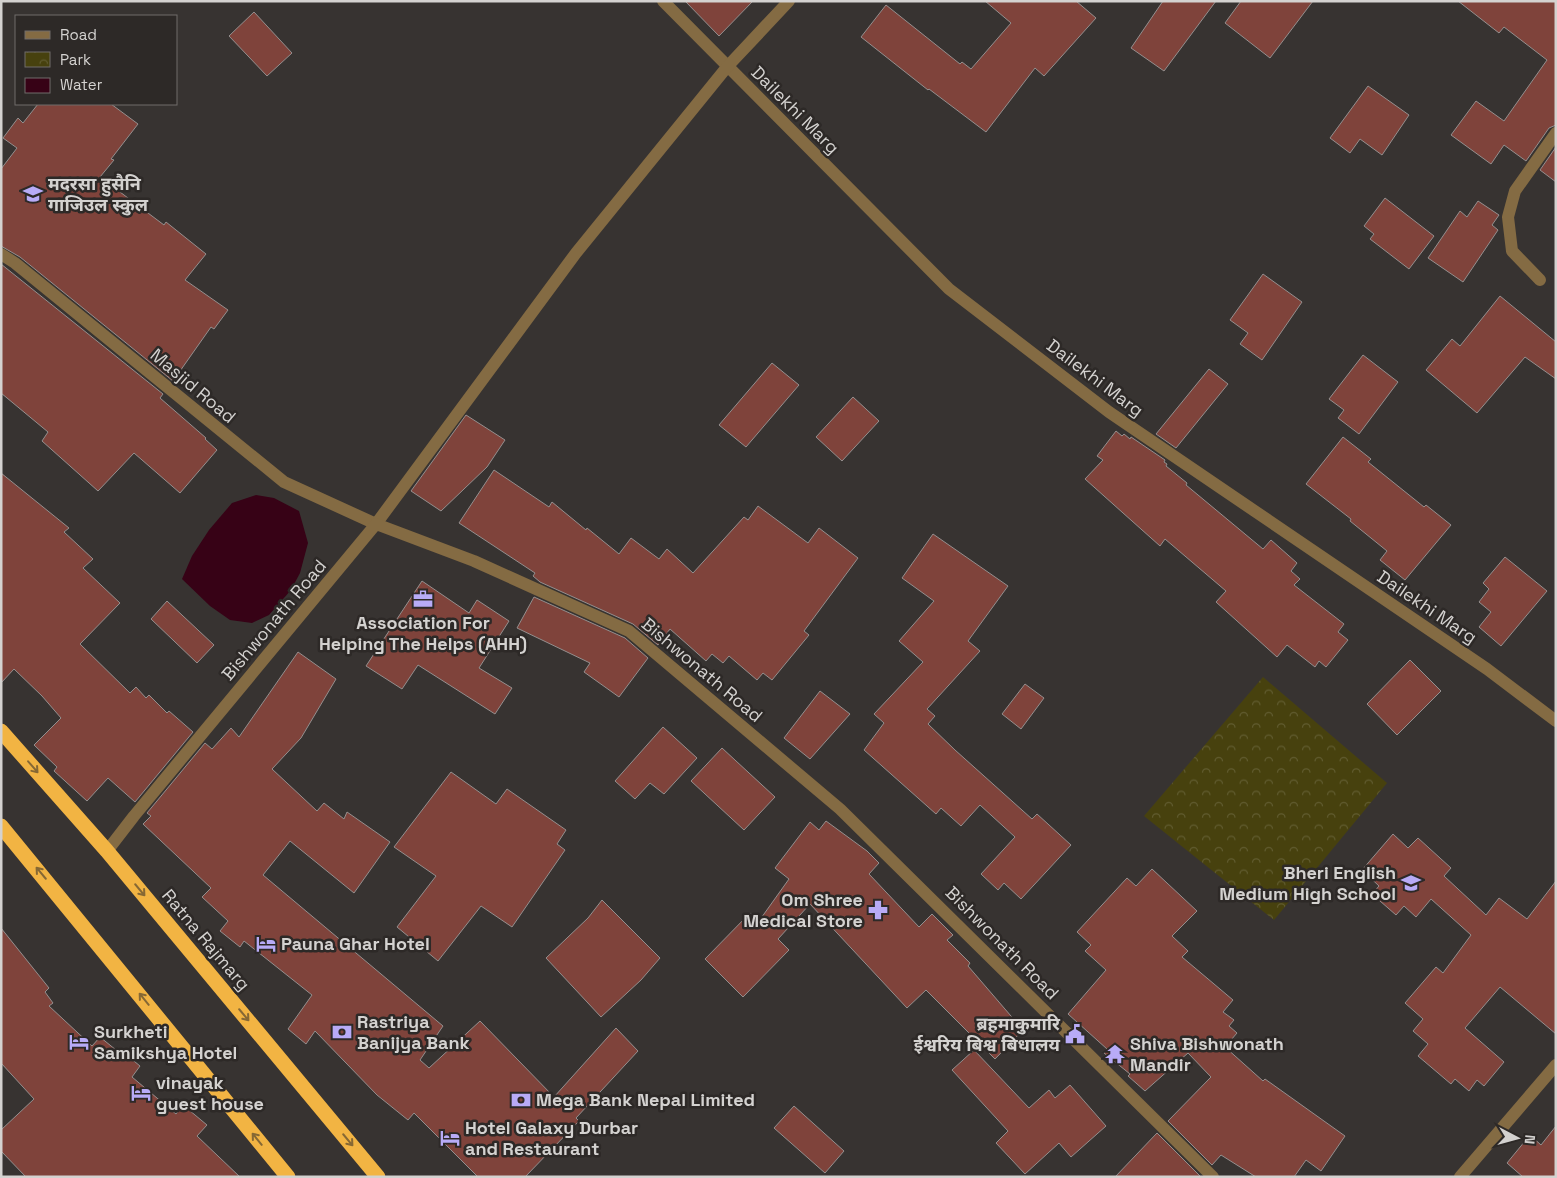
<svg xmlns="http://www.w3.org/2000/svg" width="1557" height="1178" font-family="'Space Grotesk','Noto Sans Devanagari',sans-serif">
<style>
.park{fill:url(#park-crowns)}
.water{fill:#370216}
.building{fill:#7f433b;stroke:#948f8e}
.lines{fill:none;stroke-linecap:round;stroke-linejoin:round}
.minor{stroke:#846b43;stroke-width:12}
.highway{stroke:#f2b443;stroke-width:15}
.oneway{stroke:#866834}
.labels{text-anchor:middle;stroke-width:5;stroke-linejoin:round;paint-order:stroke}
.street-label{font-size:18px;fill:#d4d2d0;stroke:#2d2927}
.poi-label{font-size:18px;font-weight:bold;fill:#d4d2d0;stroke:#2d2927;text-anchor:start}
</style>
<defs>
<pattern id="park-crowns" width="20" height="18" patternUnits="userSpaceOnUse" patternTransform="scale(1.25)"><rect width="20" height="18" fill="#47410e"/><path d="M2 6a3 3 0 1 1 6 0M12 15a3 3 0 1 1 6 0" fill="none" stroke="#615c30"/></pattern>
</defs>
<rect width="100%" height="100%" fill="#373331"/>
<path class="park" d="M1263,677L1387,783L1274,920L1144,816Z"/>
<path class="water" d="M256,495L274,498L299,511L308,543L300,573L291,590L269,615L252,623L230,620L210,606L182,579L192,556L209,530L232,503Z"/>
<g class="building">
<path d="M685,1H753L719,36Z"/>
<path d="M985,1H1076L1096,18L1044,76L1035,68L986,132L929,89L928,90L861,37L886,5L960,64L962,62L971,69L1011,23Z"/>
<path d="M1163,1H1216L1164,71L1131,48Z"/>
<path d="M1241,1H1313L1270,58L1225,23Z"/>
<path d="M1458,1H1556V125L1549,128L1526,161L1504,145L1491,164L1451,135L1476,101L1504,121L1547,60L1504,27L1499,33Z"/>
<path d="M254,12L292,53L267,76L229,36Z"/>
<path d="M1368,86L1409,115L1382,155L1360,139L1350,153L1330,138Z"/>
<path d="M38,104H111L138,124L111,159L114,160L100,177L164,225L166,222L206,254L185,280L228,310L214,329L211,327L173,381L20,257L1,246V169L17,148L3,138L18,118L23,123Z"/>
<path d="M1556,147V182L1540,170Z"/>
<path d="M1385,198L1434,236L1409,269L1370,239L1374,234L1364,226Z"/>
<path d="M1478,201L1499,215L1492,225L1498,230L1463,282L1428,258L1460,211L1467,217Z"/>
<path d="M1,264L163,394L160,398L206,438L205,439L217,450L180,493L134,453L98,491L42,441L48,432L1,393Z"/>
<path d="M1263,274L1302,302L1262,360L1240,344L1248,333L1230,320Z"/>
<path d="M1500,296L1556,342V379L1525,357L1477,413L1426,370L1452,339L1460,346Z"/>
<path d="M1363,355L1398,382L1359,434L1338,418L1344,410L1329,399Z"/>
<path d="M772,363L799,385L746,447L719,425Z"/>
<path d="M1209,369L1228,384L1176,448L1156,434Z"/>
<path d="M853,397L879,421L842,461L816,437Z"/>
<path d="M466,415L505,440L487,467L441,511L411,491Z"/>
<path d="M1116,431L1122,436L1124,434L1130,439L1131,437L1165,460L1164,462L1167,464L1166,466L1187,483L1186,485L1263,549L1271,540L1297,563L1291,571L1300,579L1294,585L1344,624L1338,632L1348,640L1326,667L1319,661L1315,667L1287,645L1277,657L1216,602L1226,591L1165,539L1160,546L1085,479L1103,460L1097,456Z"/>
<path d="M1343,437L1371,459L1368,462L1424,507L1426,505L1451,525L1405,580L1380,560L1387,551L1350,521L1351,519L1306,484Z"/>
<path d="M494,470L549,507L552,502L586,530L587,528L619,554L631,538L659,559L667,549L693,573L744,517L748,520L758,506L808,543L819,528L858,558L804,631L809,635L772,680L763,673L757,680L729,656L723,663L712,654L706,661L670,629L658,645L633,624L540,582L533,576L535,573L459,523Z"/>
<path d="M1,473L69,528L64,532L93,559L83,568L120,603L80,644L130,693L136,687L146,698L149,695L167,713L169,711L193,732L135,802L108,778L87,801L54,771L57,767L34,745L61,718L42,696L14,669L1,683Z"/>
<path d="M933,534L1008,586L968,641L980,651L927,709L935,716L928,724L955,750L1032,819L1037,814L1071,845L1021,899L1004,883L998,890L981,874L1015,837L980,805L961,826L941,808L936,814L864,750L884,723L874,714L923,662L899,641L934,601L902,578Z"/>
<path d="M1505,557L1547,591L1501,646L1479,627L1491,612L1479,602L1489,589L1483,583Z"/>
<path d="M422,581L469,613L477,600L509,621L479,668L512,688L495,714L418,665L402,689L366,666Z"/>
<path d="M534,597L625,638L648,658L619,697L584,672L590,663L517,628Z"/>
<path d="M167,601L214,645L197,663L151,619Z"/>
<path d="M298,652L336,679L301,738L272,769L317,811L324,803L344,819L347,812L390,842L354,893L290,841L263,875L443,1026L420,1060L429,1068L480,1021L554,1097L616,1028L638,1051L576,1118L579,1121L525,1177H478L414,1113L408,1120L377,1095L315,1031L306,1044L288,1029L312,995L244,941L240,947L220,931L228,921L202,897L211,888L143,824L151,816L147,813L205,743L212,749L231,728L239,737Z"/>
<path d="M1410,660L1441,691L1397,735L1367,704Z"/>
<path d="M1025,684L1044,698L1021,729L1002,714Z"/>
<path d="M820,691L850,714L810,759L784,738Z"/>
<path d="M663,727L697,758L664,794L650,783L635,799L615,781Z"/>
<path d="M722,748L775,797L744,830L691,781Z"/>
<path d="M451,772L496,804L507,789L566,830L557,844L565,850L512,927L481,906L438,961L397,927L436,876L394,847Z"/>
<path d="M826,821L867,851L879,863L869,874L919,927L932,914L953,935L947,940L970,963L968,966L1023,1030L995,1059L926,990L907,1008L810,904L778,939L789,950L743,997L705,959L750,913L759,921L789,879L775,868L810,822L819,830Z"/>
<path d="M1393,834L1408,848L1418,838L1451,868L1444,876L1486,915L1499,898L1527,919L1556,881V1034L1500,987L1465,1028L1504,1062L1484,1086L1477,1080L1469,1091L1455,1079L1451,1084L1418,1056L1428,1044L1413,1031L1423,1019L1405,1003L1436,967L1443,973L1471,935L1431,899L1416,917L1404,906L1396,915L1372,894L1379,886L1362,870Z"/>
<path d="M1152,869L1197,911L1172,936L1188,951L1182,957L1233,1000L1223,1012L1234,1020L1229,1026L1237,1033L1225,1047L1263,1081L1265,1079L1345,1136L1321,1171L1306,1160L1294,1177H1256L1221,1155L1212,1165L1168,1121L1211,1077L1188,1053L1145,1091L1128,1076L1130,1074L1104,1053L1107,1049L1068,1014L1106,970L1085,951L1091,945L1077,932L1127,878L1136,886Z"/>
<path d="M602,900L660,958L641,980L601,1017L546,958L588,918Z"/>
<path d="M1,928L49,988L45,992L53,1003L49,1006L92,1046L100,1037L116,1050L118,1048L140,1066L132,1077L176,1114L183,1105L207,1125L197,1136L240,1177H26L1,1151V1130L34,1099L1,1063Z"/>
<path d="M974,1050L1029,1108L1049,1090L1055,1098L1070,1085L1106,1126L1071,1157L1059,1143L1025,1174L996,1143L1008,1131L952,1070Z"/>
<path d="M794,1106L844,1151L825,1173L774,1128Z"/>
<path d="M1556,1126V1177H1523L1507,1163L1530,1135L1541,1145Z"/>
<path d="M1157,1133L1201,1177H1115Z"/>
</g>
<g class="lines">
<g class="minor">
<path d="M663,1L949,289L1109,412L1487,669L1556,721"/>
<path d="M1,254L15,263L284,482L376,524L576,253L727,67L789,1"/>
<path d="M1540,280L1512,251L1508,217L1515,191L1556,133"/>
<path d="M107,851L134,816L376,524L474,561L629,631L840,809L1213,1177"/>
<path d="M1460,1177L1556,1065"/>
</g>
<g class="highway">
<path d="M1,731L107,851L378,1177"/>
<path d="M1,826L288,1177"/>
</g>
</g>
<defs><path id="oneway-shaft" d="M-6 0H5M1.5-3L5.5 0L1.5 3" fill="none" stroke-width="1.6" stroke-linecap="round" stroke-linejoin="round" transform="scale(1.25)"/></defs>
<g class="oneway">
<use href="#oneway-shaft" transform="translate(33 767) rotate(49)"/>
<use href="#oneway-shaft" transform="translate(41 873) rotate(-130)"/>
<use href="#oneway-shaft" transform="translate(140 890) rotate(50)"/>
<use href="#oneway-shaft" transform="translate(144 999) rotate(-129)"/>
<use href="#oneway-shaft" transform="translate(244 1015) rotate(50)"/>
<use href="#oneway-shaft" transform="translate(257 1139) rotate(-129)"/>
<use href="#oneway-shaft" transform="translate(348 1140) rotate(50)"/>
</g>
<defs>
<symbol id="school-bare" viewBox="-9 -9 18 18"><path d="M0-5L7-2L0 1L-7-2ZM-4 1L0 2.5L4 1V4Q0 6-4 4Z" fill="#b8abf7" stroke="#2d2927" stroke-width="2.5" paint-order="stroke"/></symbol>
<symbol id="office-bare" viewBox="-9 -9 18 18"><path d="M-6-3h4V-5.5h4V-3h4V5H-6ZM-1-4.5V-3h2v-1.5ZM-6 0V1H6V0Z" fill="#b8abf7" stroke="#2d2927" stroke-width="2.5" paint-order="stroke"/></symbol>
<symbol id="pharmacy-bare" viewBox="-9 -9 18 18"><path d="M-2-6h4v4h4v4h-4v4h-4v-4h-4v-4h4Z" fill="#b8abf7" stroke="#2d2927" stroke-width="2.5" paint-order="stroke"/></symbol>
<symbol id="hotel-bare" viewBox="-9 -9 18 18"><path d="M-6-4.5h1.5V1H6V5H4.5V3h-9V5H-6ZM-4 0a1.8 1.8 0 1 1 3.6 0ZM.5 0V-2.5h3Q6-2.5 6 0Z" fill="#b8abf7" stroke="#2d2927" stroke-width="2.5" paint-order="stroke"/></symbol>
<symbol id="bank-bare" viewBox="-9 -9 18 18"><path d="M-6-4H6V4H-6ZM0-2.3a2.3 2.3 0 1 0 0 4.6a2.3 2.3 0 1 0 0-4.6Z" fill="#b8abf7" stroke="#2d2927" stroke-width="2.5" paint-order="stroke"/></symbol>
<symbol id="civic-bare" viewBox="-9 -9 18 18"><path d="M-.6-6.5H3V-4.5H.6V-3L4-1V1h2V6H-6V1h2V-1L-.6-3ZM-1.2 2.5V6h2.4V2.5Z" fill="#b8abf7" stroke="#2d2927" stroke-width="2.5" paint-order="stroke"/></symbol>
<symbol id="temple-bare" viewBox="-9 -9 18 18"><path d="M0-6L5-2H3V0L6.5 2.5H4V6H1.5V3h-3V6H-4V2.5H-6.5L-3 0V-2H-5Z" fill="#b8abf7" stroke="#2d2927" stroke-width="2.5" paint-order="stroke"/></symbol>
</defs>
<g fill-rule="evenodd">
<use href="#school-bare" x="19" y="180" width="28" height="28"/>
<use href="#office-bare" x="409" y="585" width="28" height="28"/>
<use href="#school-bare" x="1397" y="869" width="28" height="28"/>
<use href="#pharmacy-bare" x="864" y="896" width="28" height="28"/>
<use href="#hotel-bare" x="252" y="930" width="28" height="28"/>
<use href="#bank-bare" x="328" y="1018" width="28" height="28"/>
<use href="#civic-bare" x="1061" y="1020" width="28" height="28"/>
<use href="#hotel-bare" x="65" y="1028" width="28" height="28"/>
<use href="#temple-bare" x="1101" y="1040" width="28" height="28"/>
<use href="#hotel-bare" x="127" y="1079" width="28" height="28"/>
<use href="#bank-bare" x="507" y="1086" width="28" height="28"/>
<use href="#hotel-bare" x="436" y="1124" width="28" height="28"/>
</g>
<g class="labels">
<g class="street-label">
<text transform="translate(795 110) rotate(45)" y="6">Dailekhi Marg</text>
<text transform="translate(1095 378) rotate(37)" y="6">Dailekhi Marg</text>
<text transform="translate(193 386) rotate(40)" y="6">Masjid Road</text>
<text transform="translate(1427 607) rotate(34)" y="6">Dailekhi Marg</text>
<text transform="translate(274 620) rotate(-50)" y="6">Bishwonath Road</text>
<text transform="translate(702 670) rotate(40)" y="6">Bishwonath Road</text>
<text transform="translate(206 940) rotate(50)" y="6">Ratna Rajmarg</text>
<text transform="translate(1002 943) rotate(45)" y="6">Bishwonath Road</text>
</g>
<g class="poi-label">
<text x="48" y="190">मदरसा हुसैनि<tspan x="48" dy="21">गाजिउल स्कुल</tspan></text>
<text x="423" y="629" text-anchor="middle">Association For<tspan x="423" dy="21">Helping The Helps (AHH)</tspan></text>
<text x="1396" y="879" text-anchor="end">Bheri English<tspan x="1396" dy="21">Medium High School</tspan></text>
<text x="863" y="906" text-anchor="end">Om Shree<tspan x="863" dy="21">Medical Store</tspan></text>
<text x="281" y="950">Pauna Ghar Hotel</text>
<text x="357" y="1028">Rastriya<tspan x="357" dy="21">Banijya Bank</tspan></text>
<text x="1060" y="1030" text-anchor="end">ब्रहमाकुमारि<tspan x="1060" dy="21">ईश्वरिय बिश्व बिधालय</tspan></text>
<text x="94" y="1038">Surkheti<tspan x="94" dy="21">Samikshya Hotel</tspan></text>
<text x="1130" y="1050">Shiva Bishwonath<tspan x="1130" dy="21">Mandir</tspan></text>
<text x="156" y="1089">vinayak<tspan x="156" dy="21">guest house</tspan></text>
<text x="536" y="1106">Mega Bank Nepal Limited</text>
<text x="465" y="1134">Hotel Galaxy Durbar<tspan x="465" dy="21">and Restaurant</tspan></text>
</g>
</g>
<rect width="1557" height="1178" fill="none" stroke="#d4d2d0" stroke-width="5"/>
<rect x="15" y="15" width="162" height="90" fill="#2d2927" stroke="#706d6b"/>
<rect x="25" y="31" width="25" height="8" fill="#846b43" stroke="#706d6b"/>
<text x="60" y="40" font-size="15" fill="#d4d2d0">Road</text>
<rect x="25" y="52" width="25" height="15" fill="url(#park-crowns)" stroke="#706d6b"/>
<text x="60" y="65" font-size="15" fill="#d4d2d0">Park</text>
<rect x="25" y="78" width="25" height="15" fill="#370216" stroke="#706d6b"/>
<text x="60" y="90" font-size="15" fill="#d4d2d0">Water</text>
<g transform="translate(1517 1138) rotate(96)" stroke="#2d2927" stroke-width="4" paint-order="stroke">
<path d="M0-4L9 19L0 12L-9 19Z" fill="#d4d2d0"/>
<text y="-8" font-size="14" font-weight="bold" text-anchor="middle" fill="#d4d2d0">N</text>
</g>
</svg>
